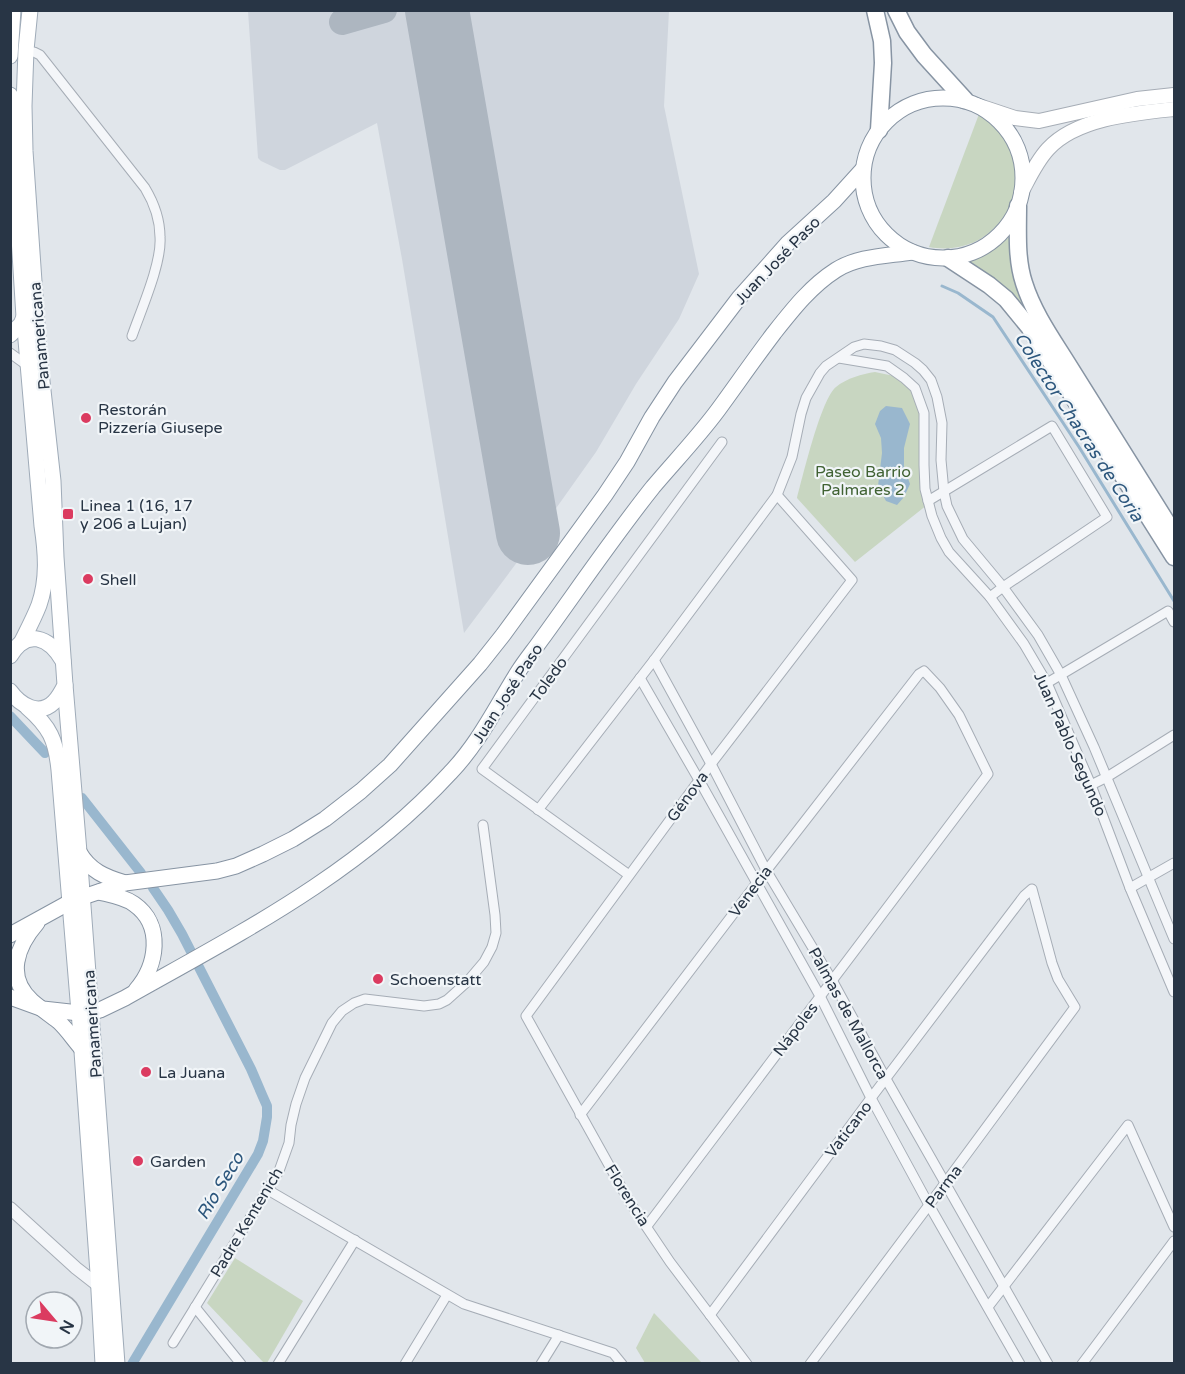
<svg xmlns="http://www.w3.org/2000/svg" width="1185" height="1374" font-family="'Varela Round',sans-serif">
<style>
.built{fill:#cfd5dd}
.green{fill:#c8d6c1}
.water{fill:#99b7ce}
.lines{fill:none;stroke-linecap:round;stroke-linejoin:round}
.stream{stroke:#99b7ce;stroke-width:3}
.canal{stroke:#99b7ce;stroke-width:10}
.taxiway{stroke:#adb6c0;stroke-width:26}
.runway{stroke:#adb6c0;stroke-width:64}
.minor-casing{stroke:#a6adb6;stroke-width:11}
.tertiary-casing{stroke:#a6adb6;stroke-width:14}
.secondary-casing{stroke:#a6adb6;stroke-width:16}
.primary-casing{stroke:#9fabb8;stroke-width:17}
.trunk-casing{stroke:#8794a3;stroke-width:17}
.motorway-casing{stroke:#8794a3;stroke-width:19}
.minor{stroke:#f4f6f9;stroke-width:9}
.tertiary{stroke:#f4f6f9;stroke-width:12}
.secondary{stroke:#fff;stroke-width:14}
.primary{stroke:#fff;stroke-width:15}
.trunk{stroke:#fff;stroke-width:15}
.motorway{stroke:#fff;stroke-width:16}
.poi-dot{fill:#db3b60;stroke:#f1f5f8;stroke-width:2}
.labels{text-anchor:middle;stroke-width:4.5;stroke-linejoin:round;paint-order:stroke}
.street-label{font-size:16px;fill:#283545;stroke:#f1f5f8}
.poi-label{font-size:16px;fill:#283545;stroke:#f1f5f8;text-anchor:start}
.park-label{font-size:16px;fill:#406233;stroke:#f1f5f8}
.water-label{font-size:18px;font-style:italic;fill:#2d577d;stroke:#f1f5f8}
</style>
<rect width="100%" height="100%" fill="#e1e6eb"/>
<path class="built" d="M248,11H669L664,106L699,274L679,319L636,384L596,452L530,545L464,633L402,259L377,123L285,170H280L261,161L258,158Z"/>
<g class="green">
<path d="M979,114C1052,155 1010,262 929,247Z"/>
<path d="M1013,233L1038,324L964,263C985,256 998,248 1013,233Z"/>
<path d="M875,372L894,376L911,388L923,409L927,505L855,562L797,498C803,476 821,399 836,387C847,378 862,374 875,372Z"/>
<path d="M235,1258L303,1301L267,1363H264L207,1303Z"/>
<path d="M654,1313L702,1363H645L636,1348Z"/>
</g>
<path class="water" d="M886,406L902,408L910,424L904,448V467L910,484L904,497L897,505L886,501L878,486L882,453L881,438L875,424L880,411Z"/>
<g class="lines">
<path class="stream" d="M942,286L958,293L993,317L1079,447L1174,601"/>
<g class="canal">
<path d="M10,716L45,753"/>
<path d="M82,798L141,873"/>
<path d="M132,1364L258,1154L263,1141L267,1117V1106L263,1097L251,1069L182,934L168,910L153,888"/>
</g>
<g class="taxiway">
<path d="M420,10L429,17L443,45"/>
<path d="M342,22L384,10"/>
</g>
<path class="runway" d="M437,10L528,533"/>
<defs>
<g id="minor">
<path d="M26,50L34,52L40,55L145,188C154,203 160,219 160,237C162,263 141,310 132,336"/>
<path d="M10,353L28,366"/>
<path d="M839,358L887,366L904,378L915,388L924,413V465L925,489L932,516L941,538L949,552L990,597L1024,644L1047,683L1091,785L1130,888L1174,992"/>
<path d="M928,501L1052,426L1107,517L1003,587L990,597"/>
<path d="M654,660L711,764L766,870L832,980L886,1079L1048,1364"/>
<path d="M640,678L699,780L820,996L871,1098L929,1205L1020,1364"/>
<path d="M1047,683L1168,611L1174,622"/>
<path d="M1091,785L1107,777L1174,735"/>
<path d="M538,810L654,660L777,495L792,457L801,414L806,398L820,373L826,366L854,347L864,344L881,346L895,350L915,363L923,370L931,380L937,397L942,423L941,460L944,492L947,506L963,539L1003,587L1038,635L1061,675L1094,747L1174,939"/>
<path d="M629,875L482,769L722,442"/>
<path d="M1130,888L1174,863"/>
<path d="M580,1115L756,884L919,674L924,671L940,688L959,715L988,774L647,1226"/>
<path d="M268,1190L464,1304L613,1353L622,1364"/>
<path d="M195,1307L241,1364"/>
<path d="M988,1307L1128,1125L1174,1227"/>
<path d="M710,1315L871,1098L1024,896L1032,889L1052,963L1058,979L1075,1007L929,1205L810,1364"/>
<path d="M173,1343L279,1171L289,1143L291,1125L296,1104L305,1078L332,1023L342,1011L354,1003L365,999L424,1006L439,1004L447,1000L467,982L484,962L492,947L496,933L495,915L483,825"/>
<path d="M278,1364L355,1240"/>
<path d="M405,1364L447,1295"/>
<path d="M541,1364L559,1335"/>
<path d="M747,1364L670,1262L629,1201L526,1016L711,764L852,580L777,495"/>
<path d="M1082,1364L1174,1241"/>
</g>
<path id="tertiary" d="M10,1208L76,1268L99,1286"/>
<g id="secondary">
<path d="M976,105L1015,118L1039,121L1137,99L1174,95"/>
<path d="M1021,193C1029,178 1036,162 1048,149C1076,118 1135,113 1174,109"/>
</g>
<g id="primary">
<path d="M10,56L13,10"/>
<path d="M10,95L24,317L42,526C46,553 48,579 39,605C34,618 27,631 21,643"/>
<path d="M10,335L21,324L24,317"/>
<path d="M10,656C27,628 49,637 63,661"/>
<path d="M65,685L79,852L117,1364"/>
<path d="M10,691C20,705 39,717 54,702C59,697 62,691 65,685L56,557L53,481L39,354L25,151L24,106L25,77L26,50L30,10"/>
<path d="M27,707C50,727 56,740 59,770L80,1024L98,1273L103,1364"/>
</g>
<g id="trunk">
<circle cx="943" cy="178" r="80"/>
<path d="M79,852C90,871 105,877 125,883"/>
<path d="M99,892C111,895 124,897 134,904C164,925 157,966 136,990"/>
<path d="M37,923C17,946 5,977 32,1001C40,1008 49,1014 58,1021C67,1029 74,1040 82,1049"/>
<path d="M10,935L70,902L86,896L125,883L217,871L236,866L263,854L293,839L325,819L361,791L390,765L480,664L503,635L605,495L627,462L652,417L675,382L739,298L788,243L834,201L863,169"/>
<path d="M10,997L43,1009L79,1013H91L100,1010L125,998C242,932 357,874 450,773C479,743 496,707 518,672C525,661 534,650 541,640C578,589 614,536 653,487C675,461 698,437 718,410C737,384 755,358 774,333C793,309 811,286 836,270C858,256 887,256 912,252"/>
</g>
<g id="motorway">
<path d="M875,10L882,41L883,63L879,130"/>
<path d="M896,10L907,32L924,55L965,100"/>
<path d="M1018,206C1018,231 1016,259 1024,283C1034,315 1055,343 1072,371C1106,426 1140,480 1174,534"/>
<path d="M948,258L989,285L1006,299L1029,327L1174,557"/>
</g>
</defs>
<use href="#minor" class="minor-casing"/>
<use href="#tertiary" class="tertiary-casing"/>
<use href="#secondary" class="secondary-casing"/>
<use href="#primary" class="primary-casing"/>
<use href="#trunk" class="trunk-casing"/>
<use href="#motorway" class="motorway-casing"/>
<use href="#minor" class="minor"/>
<use href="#tertiary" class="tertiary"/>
<use href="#secondary" class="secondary"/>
<use href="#primary" class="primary"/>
<use href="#trunk" class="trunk"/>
<use href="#motorway" class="motorway"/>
</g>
<g class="poi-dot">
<circle cx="86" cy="418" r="6"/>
<rect x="62" y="508" width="12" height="12" rx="3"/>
<circle cx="88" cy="579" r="6"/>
<circle cx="378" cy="979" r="6"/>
<circle cx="146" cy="1072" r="6"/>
<circle cx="138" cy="1161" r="6"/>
</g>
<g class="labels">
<g class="street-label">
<text transform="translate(777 260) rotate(-46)" y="6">Juan José Paso</text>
<text transform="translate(39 336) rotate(-95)" y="6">Panamericana</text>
<text transform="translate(548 679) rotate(-54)" y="6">Toledo</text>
<text transform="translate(507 693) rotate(-57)" y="6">Juan José Paso</text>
<text transform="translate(1071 744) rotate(66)" y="6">Juan Pablo Segundo</text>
<text transform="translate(687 796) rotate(-54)" y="6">Génova</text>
<text transform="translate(750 891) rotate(-53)" y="6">Venecia</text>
<text transform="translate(849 1013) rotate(61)" y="6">Palmas de Mallorca</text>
<text transform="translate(92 1024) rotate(-94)" y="6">Panamericana</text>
<text transform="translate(795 1029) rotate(-53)" y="6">Nápoles</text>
<text transform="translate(848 1129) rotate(-53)" y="6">Vaticano</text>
<text transform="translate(943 1186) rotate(-53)" y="6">Parma</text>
<text transform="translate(628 1195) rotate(58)" y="6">Florencia</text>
<text transform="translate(246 1222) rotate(-59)" y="6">Padre Kentenich</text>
</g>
<g class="poi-label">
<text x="98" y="415">Restorán<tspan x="98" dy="18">Pizzería Giusepe</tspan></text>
<text x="80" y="511">Linea 1 (16, 17<tspan x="80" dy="18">y 206 a Lujan)</tspan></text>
<text x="100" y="585">Shell</text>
<text x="390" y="985">Schoenstatt</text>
<text x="158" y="1078">La Juana</text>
<text x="150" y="1167">Garden</text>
</g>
<g class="park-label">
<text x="863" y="477">Paseo Barrio<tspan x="863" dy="18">Palmares 2</tspan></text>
</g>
<g class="water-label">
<text transform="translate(1079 427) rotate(57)" y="6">Colector Chacras de Coria</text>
<text transform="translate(220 1186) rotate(-59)" y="6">Río Seco</text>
</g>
</g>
<rect width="1185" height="1374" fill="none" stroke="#283545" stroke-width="24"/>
<g transform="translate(54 1320) rotate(119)"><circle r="28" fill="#f1f5f8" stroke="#a1a8b0" stroke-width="1.5"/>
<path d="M0-4.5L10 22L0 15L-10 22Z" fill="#db3b60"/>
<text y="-9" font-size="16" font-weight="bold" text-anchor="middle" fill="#283545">N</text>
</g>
</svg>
